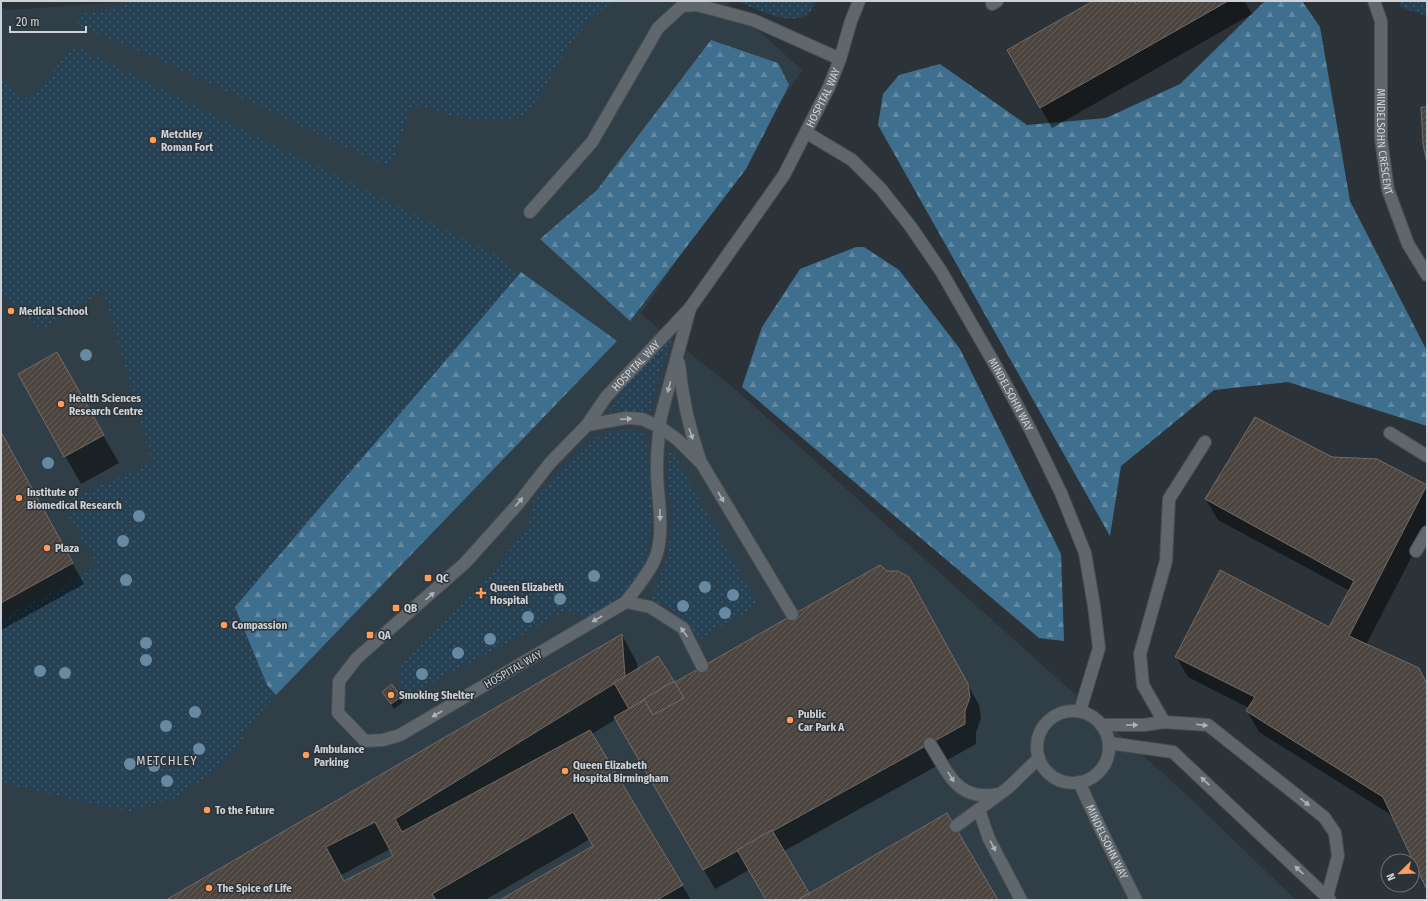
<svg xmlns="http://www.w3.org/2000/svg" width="1428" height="901" font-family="'Fira Sans Condensed',sans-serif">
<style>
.built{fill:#303e47}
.grass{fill:url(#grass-dots)}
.forest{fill:url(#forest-firs)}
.shadow{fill:#0007;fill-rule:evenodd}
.building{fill:url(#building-hatch);stroke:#736b66;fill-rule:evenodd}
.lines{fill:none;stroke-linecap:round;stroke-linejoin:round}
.service-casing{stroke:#484e52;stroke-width:14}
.minor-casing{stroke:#484e52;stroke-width:14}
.service{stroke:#5f676d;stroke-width:12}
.minor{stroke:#5f676d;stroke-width:12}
.tree{fill:#678aa2}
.oneway{fill:#adb2b6}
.poi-dot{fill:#fe9c58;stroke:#2c3338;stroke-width:1.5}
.labels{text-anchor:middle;stroke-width:3;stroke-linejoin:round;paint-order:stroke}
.street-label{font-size:11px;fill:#ced2d6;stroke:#2c3338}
.poi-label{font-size:11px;font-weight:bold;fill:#ced2d6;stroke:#2c3338;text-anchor:start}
.quarter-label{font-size:13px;letter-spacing:1px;fill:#ced2d6;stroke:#2c3338}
</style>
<defs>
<pattern id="grass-dots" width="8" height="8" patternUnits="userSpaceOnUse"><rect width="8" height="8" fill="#264153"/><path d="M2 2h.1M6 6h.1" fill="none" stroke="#445c6b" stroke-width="1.8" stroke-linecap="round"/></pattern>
<pattern id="forest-firs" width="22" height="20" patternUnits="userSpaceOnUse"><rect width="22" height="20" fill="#3f6f8e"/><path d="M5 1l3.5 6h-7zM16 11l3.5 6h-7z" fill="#6289a2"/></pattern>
<pattern id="building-hatch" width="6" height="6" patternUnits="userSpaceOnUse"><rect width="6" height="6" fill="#4c443f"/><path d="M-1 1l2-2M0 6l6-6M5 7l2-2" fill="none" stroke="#655e5a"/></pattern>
</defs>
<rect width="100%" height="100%" fill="#2c3338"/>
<path class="built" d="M135,1H725L728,3L802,70L641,314L735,389L1188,796L1296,900H1V7L8,10Z"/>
<g class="grass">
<path d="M132,1H620C584,13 562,59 544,89C537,100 531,113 518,118C509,121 461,119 451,116C437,114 425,103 411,107L392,164L386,166L156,58L81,27L78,23V19L81,14L109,10Z"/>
<path d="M737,1H816C814,5 811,12 808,14C791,28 754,8 737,1Z"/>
<path d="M1399,1H1427V16L1400,7Z"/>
<path d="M80,48L497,255L617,341L276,695L249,726L241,742L217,770L175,798L131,812L1,783V619L98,566L61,504L152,462L103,291L42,329L1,296V77L24,100L45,83L68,49Z"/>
<path d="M676,329L659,374L650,412L608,410L640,367Z"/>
<path d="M626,429L642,433L646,440C649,476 656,524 645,559C641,574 629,588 618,599C608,609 595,616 581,618L568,610L412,694L403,691L399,678L400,667L499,564L527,527L535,498L560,470L590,441L605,434Z"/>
<path d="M669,451L676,457L758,605L699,640C683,619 680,609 653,602V593L668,556L670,538L673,513L668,489Z"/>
</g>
<g class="forest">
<path d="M1265,1H1302L1320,27L1350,201L1427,351V426L1288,382L1214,390L1121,466L1110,536L878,125L883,94L899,75L940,64L1027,125L1106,118L1180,84Z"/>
<path d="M711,40L778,63L789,85L746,169L630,321L540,239L597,190Z"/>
<path d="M856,247H864L899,270L960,349L1061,554L1064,641L1039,638L742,387L762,327L800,269Z"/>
<path d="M521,272L617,341L276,695L267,685L235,607Z"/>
</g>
<g class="shadow">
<path d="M1095,1H1133L1135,6L1143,1H1244L1252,14L1052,128L1008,50Z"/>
<path d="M19,374L72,381L119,463L81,484Z"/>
<path d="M1,434L84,584L1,630Z"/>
<path d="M1332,458L1376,460L1427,487V527L1366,645L1419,669L1427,684V887L1393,816L1259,732L1247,711L1249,708L1188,677L1176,657L1330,628L1350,591L1218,520L1206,500Z"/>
<path d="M920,598L979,705L981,718L976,732V744L784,851L809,895L997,900H767L749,870L715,889L616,719L592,734L691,900H502L594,847L590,839L485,900H168L622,635L637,663L638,670L674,684ZM390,849L394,856L345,882L341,875Z"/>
<path d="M383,692L400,697L403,702L394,709Z"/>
</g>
<g class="building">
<path d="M1093,1H1134L1136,4L1141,1H1228L1040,108L1007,50Z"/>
<path d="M1421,107H1427V163L1423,144Z"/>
<path d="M57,352L104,435L64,457L18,374Z"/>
<path d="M1255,417L1332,457L1377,459L1427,485L1349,636L1419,668L1427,684V890L1383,797L1246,711L1255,697L1175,657L1220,570L1329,627L1354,581L1205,499Z"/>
<path d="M1,432L73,563L1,603Z"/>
<path d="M880,565L887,571H898L909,577L968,684L970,697L965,711V724L703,870L614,717Z"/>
<path d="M622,634L625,677L395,819L402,832L590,730L683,885L657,900H500L593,846L573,812L432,894L436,900H166ZM375,822L393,856L344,881L326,847Z"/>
<path d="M658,656L674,681L629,709L614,683Z"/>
<path d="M674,681L684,698L653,715L644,699Z"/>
<path d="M392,684L401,697L391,704L382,692Z"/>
<path d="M947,813L998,900H798Z"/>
<path d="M772,830L809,893L798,900H766L737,850Z"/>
</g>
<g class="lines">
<defs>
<g id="service">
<path id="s1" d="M1374,1L1381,21V139L1388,190L1408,244L1427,275"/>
<path d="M992,4L997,1"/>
<path d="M530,212L592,142L658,28L682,6L697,5L753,20L840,59"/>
<path d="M690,308L661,416C659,432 657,448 657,465C656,494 665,524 657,553C653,569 635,589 626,602L400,735L383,740L365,741L338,713L339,681L357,658L465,563L518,504L550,463L587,425L626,418L642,419L660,427L678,440L702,464L792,614"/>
<path d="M679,363C682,397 689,428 700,460"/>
<path d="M1390,433L1427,456"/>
<path d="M1416,551L1427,532"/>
<path d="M626,602L650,607L683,628L702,666"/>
<path d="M1164,722L1143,685L1140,654L1166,561L1169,499L1205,442"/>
<path d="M1101,725H1144L1164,722L1208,725L1324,817L1335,833L1338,856L1327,897"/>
<path d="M1109,743L1173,752L1330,900"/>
<path d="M930,744C949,774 957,802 999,794"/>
<path d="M979,810L989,839L1021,900"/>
<path d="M956,826L1008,788L1039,758"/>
</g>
<g id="minor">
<path id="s2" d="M807,133L852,160L881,189L911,227L941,271L998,370L1031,431L1061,493L1085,553L1094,606L1099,648L1080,711"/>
<path id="s3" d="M587,425L606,397L690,308L784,175L829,87L840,59L851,21L859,1"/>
<circle cx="1073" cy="747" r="36"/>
<path id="s4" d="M1079,782L1102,832L1136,900"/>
</g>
</defs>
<use href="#service" class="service-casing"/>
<use href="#minor" class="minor-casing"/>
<use href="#service" class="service"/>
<use href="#minor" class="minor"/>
</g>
<g class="tree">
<circle cx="86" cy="355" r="6"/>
<circle cx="48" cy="463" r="6"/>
<circle cx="139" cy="516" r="6"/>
<circle cx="123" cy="541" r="6"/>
<circle cx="594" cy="576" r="6"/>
<circle cx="126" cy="580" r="6"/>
<circle cx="705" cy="587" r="6"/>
<circle cx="733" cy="595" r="6"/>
<circle cx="560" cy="599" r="6"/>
<circle cx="683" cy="606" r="6"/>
<circle cx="725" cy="613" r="6"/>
<circle cx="528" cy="617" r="6"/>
<circle cx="490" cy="639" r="6"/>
<circle cx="146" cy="643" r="6"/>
<circle cx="458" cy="653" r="6"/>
<circle cx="146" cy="660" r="6"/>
<circle cx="40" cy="671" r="6"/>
<circle cx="65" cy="673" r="6"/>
<circle cx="422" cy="674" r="6"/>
<circle cx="195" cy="712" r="6"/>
<circle cx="166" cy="726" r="6"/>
<circle cx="199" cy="749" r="6"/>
<circle cx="130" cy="764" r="6"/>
<circle cx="154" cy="766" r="6"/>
<circle cx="167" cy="781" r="6"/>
</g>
<defs><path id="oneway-solid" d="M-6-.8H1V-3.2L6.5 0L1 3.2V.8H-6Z"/></defs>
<g class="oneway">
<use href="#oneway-solid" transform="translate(669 387) rotate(106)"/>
<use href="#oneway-solid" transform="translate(626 419) rotate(-3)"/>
<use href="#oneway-solid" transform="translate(691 434) rotate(71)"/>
<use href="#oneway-solid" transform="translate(721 497) rotate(60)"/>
<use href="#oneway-solid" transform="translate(519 502) rotate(-50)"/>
<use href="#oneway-solid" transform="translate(660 515) rotate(88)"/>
<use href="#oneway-solid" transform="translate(430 596) rotate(-42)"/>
<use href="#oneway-solid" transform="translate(597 619) rotate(150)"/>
<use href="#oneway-solid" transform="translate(684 632) rotate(-125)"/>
<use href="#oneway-solid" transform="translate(437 714) rotate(150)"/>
<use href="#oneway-solid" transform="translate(1132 725)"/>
<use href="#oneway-solid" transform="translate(1202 725) rotate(7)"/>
<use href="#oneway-solid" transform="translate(951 777) rotate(58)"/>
<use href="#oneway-solid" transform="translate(1205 781) rotate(-137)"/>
<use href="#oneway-solid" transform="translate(1305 802) rotate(38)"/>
<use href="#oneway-solid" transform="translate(993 846) rotate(62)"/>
<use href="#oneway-solid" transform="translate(1299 870) rotate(-136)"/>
</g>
<g class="poi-dot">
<circle cx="153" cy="140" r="4"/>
<circle cx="11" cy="311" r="4"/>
<circle cx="61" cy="404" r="4"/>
<circle cx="19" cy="498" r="4"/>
<circle cx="47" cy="548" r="4"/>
<rect x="424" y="574" width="8" height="8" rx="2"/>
<path d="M479 587h4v4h4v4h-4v4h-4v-4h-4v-4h4z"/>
<rect x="392" y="604" width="8" height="8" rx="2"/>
<circle cx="224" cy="625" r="4"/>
<rect x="366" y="631" width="8" height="8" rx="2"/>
<circle cx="391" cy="695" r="4"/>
<circle cx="790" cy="720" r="4"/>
<circle cx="306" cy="755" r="4"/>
<circle cx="565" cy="771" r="4"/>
<circle cx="207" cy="810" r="4"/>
<circle cx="209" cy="888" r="4"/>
</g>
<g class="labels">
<g class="street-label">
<text dy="4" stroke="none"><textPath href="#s3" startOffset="406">HOSPITAL WAY</textPath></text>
<text dy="4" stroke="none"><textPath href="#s1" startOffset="142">MINDELSOHN CRESCENT</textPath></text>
<text dy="4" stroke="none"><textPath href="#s3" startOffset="77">HOSPITAL WAY</textPath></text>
<text dy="4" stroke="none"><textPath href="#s2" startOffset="337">MINDELSOHN WAY</textPath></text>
<text transform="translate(513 669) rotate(-30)" y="4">HOSPITAL WAY</text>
<text dy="4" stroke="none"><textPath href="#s4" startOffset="66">MINDELSOHN WAY</textPath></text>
</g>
<g class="poi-label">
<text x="161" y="138">Metchley<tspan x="161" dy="13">Roman Fort</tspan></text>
<text x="19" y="315">Medical School</text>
<text x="69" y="402">Health Sciences<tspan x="69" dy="13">Research Centre</tspan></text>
<text x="27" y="496">Institute of<tspan x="27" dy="13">Biomedical Research</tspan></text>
<text x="55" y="552">Plaza</text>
<text x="436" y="582">QC</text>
<text x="490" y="591">Queen Elizabeth<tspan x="490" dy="13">Hospital</tspan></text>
<text x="404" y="612">QB</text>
<text x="232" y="629">Compassion</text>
<text x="378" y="639">QA</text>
<text x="399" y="699">Smoking Shelter</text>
<text x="798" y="718">Public<tspan x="798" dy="13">Car Park A</tspan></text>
<text x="314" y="753">Ambulance<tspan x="314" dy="13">Parking</tspan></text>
<text x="573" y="769">Queen Elizabeth<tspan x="573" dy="13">Hospital Birmingham</tspan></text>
<text x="215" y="814">To the Future</text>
<text x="217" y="892">The Spice of Life</text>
</g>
<g class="quarter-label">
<text x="167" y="765">METCHLEY</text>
</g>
</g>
<rect width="1428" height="901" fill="none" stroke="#ced2d6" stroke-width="4"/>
<g transform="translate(1400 873) rotate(247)"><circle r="19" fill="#2c3338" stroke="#6d7377"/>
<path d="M0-3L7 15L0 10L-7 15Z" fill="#fe9c58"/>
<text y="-6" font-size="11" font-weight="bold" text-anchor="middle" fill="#ced2d6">N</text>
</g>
<path d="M10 26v6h76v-6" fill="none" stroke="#ced2d6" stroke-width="2"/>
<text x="16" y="26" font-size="12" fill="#ced2d6" stroke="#2c3338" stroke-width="3" paint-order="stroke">20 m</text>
</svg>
